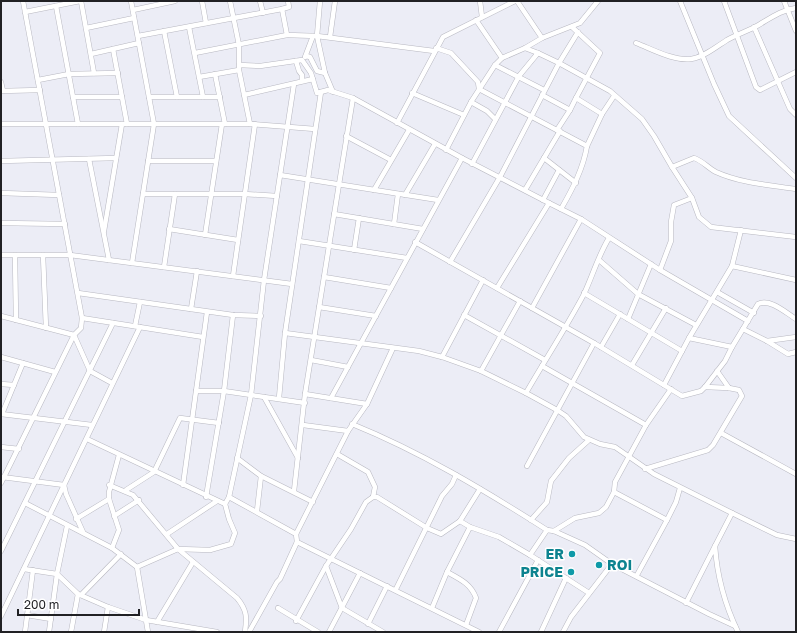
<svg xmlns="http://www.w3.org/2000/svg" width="797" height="633" font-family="'Golos Text',sans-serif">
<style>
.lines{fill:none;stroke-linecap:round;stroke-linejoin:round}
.minor-casing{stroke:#b8b8c1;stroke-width:5.5}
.minor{stroke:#fff;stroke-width:4.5}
.culture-dot{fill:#0f9aa8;stroke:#fff;stroke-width:1.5}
.labels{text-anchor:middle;stroke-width:3;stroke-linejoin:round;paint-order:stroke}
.culture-label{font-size:14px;font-weight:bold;fill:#0d838f;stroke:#fff;text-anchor:end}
</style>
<rect width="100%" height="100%" fill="#ecedf6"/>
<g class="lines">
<defs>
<g id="minor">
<path d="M81,1L94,73"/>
<path d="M131,1L154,124L132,263"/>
<path d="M202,1L206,23"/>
<path d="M230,1L239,45V70L250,124"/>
<path d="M260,1L263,13"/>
<path d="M480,1L482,17"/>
<path d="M680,1L714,84L729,116L796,178"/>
<path d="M724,1L756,87L760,90L796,72"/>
<path d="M784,1L796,31"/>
<path d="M56,6L78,124"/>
<path d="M282,9L287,35L317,36L320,1"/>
<path d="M133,10L175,1"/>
<path d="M25,12L80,1"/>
<path d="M476,20L502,58"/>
<path d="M189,27L203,97"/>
<path d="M572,27L600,53L576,98L602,114"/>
<path d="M754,27L790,109L796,115"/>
<path d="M86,28L134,18"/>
<path d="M164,31L177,97"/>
<path d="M578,32L559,63L610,91L642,119L654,136L672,167L692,198L699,217L711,227L796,237"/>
<path d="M138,36L282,9L289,7L288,1"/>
<path d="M330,37L335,1"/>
<path d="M542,38L580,23L598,1"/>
<path d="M636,43C652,49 673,61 691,59C704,57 716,47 727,40C736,35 745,32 755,27C768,20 780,10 796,8"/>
<path d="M436,48L451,53L478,82L479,89L587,146C583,169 573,188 561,209L549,203"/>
<path d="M113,49L127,124"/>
<path d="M195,53L287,35"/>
<path d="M91,54L139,43"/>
<path d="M306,56L310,57L317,71L325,73"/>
<path d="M305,57L313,36"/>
<path d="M296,61L299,71L302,75V81"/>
<path d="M239,65L260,66L302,60L311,73L317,93L328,90L353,98L462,158L549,203L497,288"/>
<path d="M495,65L544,90"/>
<path d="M215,74L225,124"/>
<path d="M199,77L239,70"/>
<path d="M38,80L69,74L118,73"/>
<path d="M1,82L3,91"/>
<path d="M1,91L40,90"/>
<path d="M333,92L325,73L317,36L434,51"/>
<path d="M412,93L464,115"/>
<path d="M244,95L313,79"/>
<path d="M542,95L570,110L557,130"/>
<path d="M73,97H122"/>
<path d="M149,97H220"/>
<path d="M471,102L487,111L495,119"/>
<path d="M570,110L576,98"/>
<path d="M397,123L443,37L515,1"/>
<path d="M1,124H250L315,129"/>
<path d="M346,136L391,160"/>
<path d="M587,146L602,114L614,96"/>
<path d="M446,150L471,102L495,65L502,58L525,48L542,38L517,1"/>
<path d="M544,158L576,183"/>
<path d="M89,159L109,260"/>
<path d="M1,161L116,158"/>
<path d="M148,161H216"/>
<path d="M472,164L519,76L538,53"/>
<path d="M672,167L694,158C703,161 708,168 716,172C740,183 769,185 796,189"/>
<path d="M280,175L438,200"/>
<path d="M374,190L409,130"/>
<path d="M525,190L560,131"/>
<path d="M1,193L59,195"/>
<path d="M143,194H244L277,196"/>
<path d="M405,195L435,144"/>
<path d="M543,200L559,170"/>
<path d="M561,209L581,219L660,270L748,321"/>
<path d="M334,214L423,229"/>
<path d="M1,223L65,224"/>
<path d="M394,224L398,194"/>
<path d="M169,229L238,240"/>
<path d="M104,231L122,124"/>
<path d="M205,235L222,124"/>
<path d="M299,241L407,258"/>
<path d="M415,242L594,343L682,396L701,391L705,387L725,361L732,347"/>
<path d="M354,250L359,218"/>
<path d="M1,255H15"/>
<path d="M43,255L46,328"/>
<path d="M599,260L638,294L696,325"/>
<path d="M450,262L500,177L559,63L538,53L525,48"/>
<path d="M732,266L741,230"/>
<path d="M164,267L175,194"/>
<path d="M660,270L671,241V222L674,205L692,198"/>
<path d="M233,276L255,124"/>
<path d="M324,277L391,288"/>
<path d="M717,292L754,313"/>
<path d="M78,293L233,315L261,316"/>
<path d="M584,293L682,351"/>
<path d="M319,307L376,316"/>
<path d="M532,308L581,219"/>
<path d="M191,309L197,271"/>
<path d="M464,315L545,360"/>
<path d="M1,316L74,335L90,371L112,383"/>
<path d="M82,318L203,337"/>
<path d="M628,319L651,264"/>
<path d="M16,320L15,255H70L292,284"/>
<path d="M135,326L140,302"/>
<path d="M743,329L767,341L788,354L796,352"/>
<path d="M285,333L419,351L442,357L481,371L526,393L557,410L566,416L584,437L600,444L615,447L654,474L732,513"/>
<path d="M689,338L732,347L758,304C770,298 786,313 796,319"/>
<path d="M767,341L796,337"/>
<path d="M601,347L620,314"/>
<path d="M1,357L55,372"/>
<path d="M442,357L483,280"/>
<path d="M311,360L348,367"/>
<path d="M632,365L666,308"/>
<path d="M542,366L646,425"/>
<path d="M481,371L520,301"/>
<path d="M717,371L729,388"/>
<path d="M1,384L14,385"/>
<path d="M664,385L689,338L732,266L796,280"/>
<path d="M196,391H224L305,403"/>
<path d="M526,393C545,360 566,328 584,294C593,275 598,256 609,238"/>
<path d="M264,397L298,458"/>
<path d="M279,398L285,333L321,92"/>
<path d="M331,398L462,158"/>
<path d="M367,404L393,348"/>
<path d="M1,414L92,425"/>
<path d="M2,414L23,363"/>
<path d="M352,424C421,452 484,490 547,530L554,531L585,545L612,564L709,614L735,626"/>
<path d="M303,425L348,431"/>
<path d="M721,433L796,474"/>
<path d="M87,439L225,504L229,497L251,395L264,280L294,84"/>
<path d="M1,447L19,449"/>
<path d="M237,458L261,476L313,502"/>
<path d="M527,466L594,343"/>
<path d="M645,469L708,450L713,445L742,396L739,390L729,388L705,387"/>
<path d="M2,477L64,485"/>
<path d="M1,483L74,335L81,328L82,318L23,1"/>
<path d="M64,485L66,494L83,532"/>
<path d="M109,485L133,495L178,549L237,598C247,610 247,617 245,632"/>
<path d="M183,485L207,312"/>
<path d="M126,490L154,472L180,418L219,423"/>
<path d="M294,491L305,394L353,98"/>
<path d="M614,492L667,520L676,502L680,488"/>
<path d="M206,497L224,391L233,315"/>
<path d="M229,497L296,534"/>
<path d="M373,497H377L427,528L441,534L460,521L470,527L499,537L530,555L547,530"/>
<path d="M25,503L112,548L137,567L148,632"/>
<path d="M257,511L261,476"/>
<path d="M114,516L139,500"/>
<path d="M76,519L109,499"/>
<path d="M531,520L547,502L551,481L569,458L589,440"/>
<path d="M460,521L480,489"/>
<path d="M554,531L575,518L599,513L606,507L614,492L615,482L646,425L671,389"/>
<path d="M167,534L217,501"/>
<path d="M297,542L479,632"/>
<path d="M715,546L732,513L777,535L796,539"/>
<path d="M112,548L119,530L109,499V492L119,455"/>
<path d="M1,551L113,323"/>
<path d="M530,555L589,593"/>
<path d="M326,566L342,608L383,632"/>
<path d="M137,567L178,549L210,550L231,544L235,533L229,519L225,504"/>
<path d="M24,569L57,574L78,594L108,607L146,620L217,632"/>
<path d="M447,572C460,579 471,584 476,598L466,625"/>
<path d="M637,575L667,520"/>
<path d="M396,589L442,496L452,484L456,475"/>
<path d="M81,595L121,554"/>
<path d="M686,603L715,546C717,576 725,605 738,632"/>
<path d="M278,608L318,632"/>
<path d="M432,608L447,572L470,527"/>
<path d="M27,615L51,619"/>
<path d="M1,616L140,327"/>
<path d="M296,621L326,566L351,529L366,502L373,497L375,487L368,472L337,454"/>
<path d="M157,622L193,562"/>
<path d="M368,624L387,586"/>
<path d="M25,632L33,570"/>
<path d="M49,632L57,574L67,526"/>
<path d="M71,632L78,594"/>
<path d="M104,632L108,607"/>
<path d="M249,632L277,582L280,579L297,542L296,534L348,431L367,404L305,394"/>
<path d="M329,632L360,573"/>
<path d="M499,632L538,560"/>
<path d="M541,632L566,578"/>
<path d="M563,632L571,617L612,564"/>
</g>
</defs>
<use href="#minor" class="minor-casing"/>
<use href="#minor" class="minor"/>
</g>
<g class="culture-dot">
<circle cx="572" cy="554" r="4"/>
<circle cx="599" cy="565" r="4"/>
<circle cx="571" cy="572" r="4"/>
</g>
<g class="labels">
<g class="culture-label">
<text x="564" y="559">ER</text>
<text x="607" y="570" text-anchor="start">ROI</text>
<text x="563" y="577">PRICE</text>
</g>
</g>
<rect width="797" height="633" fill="none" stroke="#212124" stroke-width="4"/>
<path d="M18 609v6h121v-6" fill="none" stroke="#212124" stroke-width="2"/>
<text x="24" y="609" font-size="12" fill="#212124" stroke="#ffffff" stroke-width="3" paint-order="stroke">200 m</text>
</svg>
